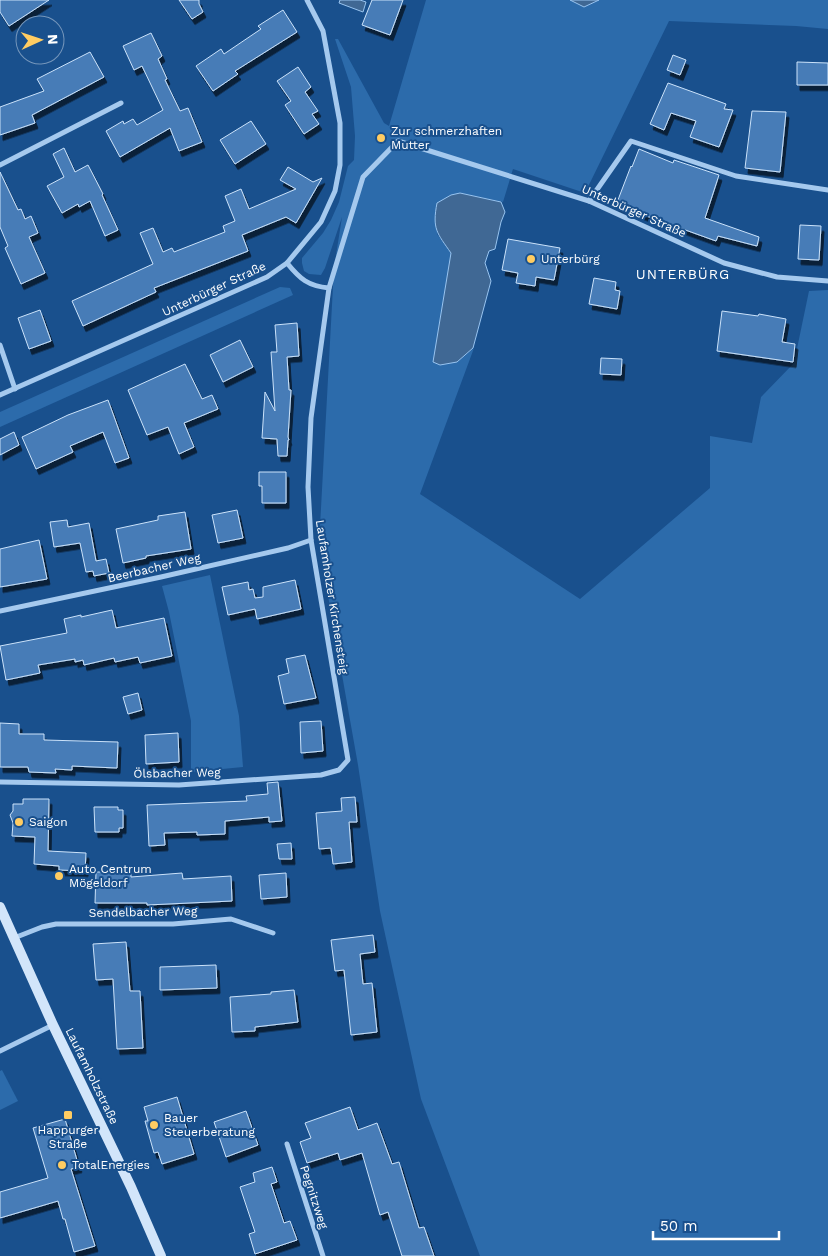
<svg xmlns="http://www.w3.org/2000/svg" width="828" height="1256" font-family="'Work Sans',sans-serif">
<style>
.green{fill:#2c6bab}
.water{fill:#406894;stroke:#98c4f0}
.building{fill:#467cb7;stroke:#cbe2fa;filter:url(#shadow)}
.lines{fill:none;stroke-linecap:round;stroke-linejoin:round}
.minor{stroke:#a5c9ee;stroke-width:5}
.secondary{stroke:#d2e5fa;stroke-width:10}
.poi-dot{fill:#ffcc62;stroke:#19508d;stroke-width:2}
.labels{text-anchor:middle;stroke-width:4;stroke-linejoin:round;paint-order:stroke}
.poi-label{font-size:12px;fill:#fff;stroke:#19508d;text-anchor:start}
.street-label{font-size:12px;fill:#fff;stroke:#19508d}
.neighbourhood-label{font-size:14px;letter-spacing:1px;fill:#fff;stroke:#19508d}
</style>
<defs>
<filter id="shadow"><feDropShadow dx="3" dy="5.5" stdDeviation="0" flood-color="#0009"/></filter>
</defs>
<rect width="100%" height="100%" fill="#19508d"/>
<g class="green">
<path d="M426,0H570L584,7L599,0H828V29L796,26L669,21L585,193L513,169L503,202L460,193L437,234L451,253L457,362L474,348L420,494L580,599L710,488V436L752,443L761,397L794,363L809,291L828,290V1256H480L421,1099L380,911L358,765L319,545L334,268L342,217L325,268L321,275L309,274L304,271L302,263V258L323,233L331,220L339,202L348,166L354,160L355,136L351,87L335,39H338L384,123L389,126Z"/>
<path d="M280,287L290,288L293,295L0,427V412Z"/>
<path d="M210,575L239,716L243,767L191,772V721L169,612L162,586Z"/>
<path d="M2,1070L18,1101L0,1110V1071Z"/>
</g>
<g class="water">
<path d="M340,0H360L366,2L363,12L339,3Z"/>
<path d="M570,0H599L584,7Z"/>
<path d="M460,193L501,202L505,212L501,222L495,249L489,251L485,263L491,281L473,348L457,362L440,365L433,362L451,253C437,233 432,229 437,203L451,195Z"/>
</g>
<g class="building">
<path d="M0,0H49L9,26L0,12Z"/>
<path d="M179,0H199V4L203,12L192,19Z"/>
<path d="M372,0H403L390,35L362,25Z"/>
<path d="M283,10L297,32L235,71L238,74L213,91L196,66L221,49L224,54L261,29L258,26Z"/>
<path d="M151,33L162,56L158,59L167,79L165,80L180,111L188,108L202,142L179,151L170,128L120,157L106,131L123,121L124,124L133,119L137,125L163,110L142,66L134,70L123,46Z"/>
<path d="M90,52L104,77L32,115L35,123L0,135V107L44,91L37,79Z"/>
<path d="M673,55L686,60L680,75L667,70Z"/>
<path d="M797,62L828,63V85H797Z"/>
<path d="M298,67L311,87L305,92L318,111L312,114L319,124L304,134L285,105L291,101L277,81Z"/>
<path d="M668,83L726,104L724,109L733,110L719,147L690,137L696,121L671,113L664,130L650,124Z"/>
<path d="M752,111L786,112L780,172L745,168Z"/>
<path d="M251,121L266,144L235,164L220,140Z"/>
<path d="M64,148L75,172L88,165L103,194L102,195L118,230L105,236L90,201L79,207L78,204L62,213L47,186L64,177L53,154Z"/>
<path d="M639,149L673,163L674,160L719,175L705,218L759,237L757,246L718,236L716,241L616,205L631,166L632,167Z"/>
<path d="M288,167L313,182L322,178L296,223L286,217L242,235L248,251L154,288L156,292L83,326L72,301L153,264L140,233L153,228L163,252L172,248L174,252L225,232L223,226L235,221L225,196L241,189L249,209L296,189L280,180Z"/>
<path d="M0,172L18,210L21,209L25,219L31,216L38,233L29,237L45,273L21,284L5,248L8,246L0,227Z"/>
<path d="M800,225L821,226L819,260L798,259Z"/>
<path d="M508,239L560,248L554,280L536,277L535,286L516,283L518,273L502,270Z"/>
<path d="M594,278L616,282L615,290L620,291L617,309L589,304Z"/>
<path d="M40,310L51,341L29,349L18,318Z"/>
<path d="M722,311L758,316L759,314L786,319L782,342L795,344L793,362L717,351Z"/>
<path d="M297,323L299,356L287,357L289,390H291L288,437L289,440H288L287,456H278L277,439L262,438L265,392L275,411L271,352H277L275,325Z"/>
<path d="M240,340L253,367L223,382L210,355Z"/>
<path d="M601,358L622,359L621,375L600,374Z"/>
<path d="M185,364L202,399L212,395L218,409L184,423L194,447L179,454L168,427L147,435L128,390Z"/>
<path d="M108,400L129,458L115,463L103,432L70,446L73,452L36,469L22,437L68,415Z"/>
<path d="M14,432L19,445L0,455V439Z"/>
<path d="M259,472H286V503H262V486H259Z"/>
<path d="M237,510L243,538L218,543L212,515Z"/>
<path d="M185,512L191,549L146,556V558L123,563L116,529L158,520V516Z"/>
<path d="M67,520L68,527L89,523L96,561L106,559L109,573L94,576L93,571L86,572L80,543L54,547L50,522Z"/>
<path d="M39,540L47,579L0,587V549Z"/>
<path d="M295,580L301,609L257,619L255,609L228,615L222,587L248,582L249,590L253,589L255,598L263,597V587Z"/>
<path d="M112,610L116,628L164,618L172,656L140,663L138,657L115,662L114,658L84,665L83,660L75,662V659L38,665L40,673L6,680L0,646L67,633L64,619L81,615V617Z"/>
<path d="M305,655L316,698L284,704L278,676L289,673L286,659Z"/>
<path d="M138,693L142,710L128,714L123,697Z"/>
<path d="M321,721L323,751L301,753L300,722Z"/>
<path d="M0,723L19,724V734H44V740L118,742L117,768L72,766V770L55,769L56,773L29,772L28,767H0Z"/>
<path d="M178,733L179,762L146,764L145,735Z"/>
<path d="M278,782L282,821L269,822V817L225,821V834L197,835V832L164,833L165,845L149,846L147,805L247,801L246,796L268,794L267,783Z"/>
<path d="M355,797L357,822H349L352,862L333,864L331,848L319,849L316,813L342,811L341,798Z"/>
<path d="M23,799H49L48,851L86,853L85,871L59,870V866L34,864L35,837L12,836L13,823L10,815L13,811V804H23Z"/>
<path d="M94,807H118V810H123V828H119V832H95Z"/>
<path d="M291,843L292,859H279L277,844Z"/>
<path d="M96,872H131V877L182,873L183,879L231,876L232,901L147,905V903H95Z"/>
<path d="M286,873L287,897L261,899L259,875Z"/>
<path d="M373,935L375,952L360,954L363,984L372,983L377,1032L351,1035L344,970L335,971L331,940Z"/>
<path d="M126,942L130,991H140L143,1048L117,1049L113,979L96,980L93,944Z"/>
<path d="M216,965L217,988L160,990V967Z"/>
<path d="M294,990L298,1022L255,1027V1031L232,1032L230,997L271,994V992Z"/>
<path d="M177,1097L194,1154L162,1164L158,1152L154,1153L145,1121H148L144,1107Z"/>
<path d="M350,1107L358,1130L377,1123L392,1164L399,1162L419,1228L424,1227L434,1256H402L388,1212L380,1215L362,1153L340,1160L338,1153L307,1163L300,1142L311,1138L305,1123Z"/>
<path d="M246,1111L258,1145L226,1157L214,1122Z"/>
<path d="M65,1119L79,1167L71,1169L95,1246L74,1252L65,1219H63L58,1201L0,1218V1192L48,1178L33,1128Z"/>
<path d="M272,1167L277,1182L271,1184L284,1223L290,1221L297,1240L255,1254L249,1234L255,1232L240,1187L255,1182L253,1173Z"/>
</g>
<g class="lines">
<g class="minor">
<path d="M0,165L121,103"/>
<path d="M589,201L631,141L736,176L828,190"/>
<path d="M287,263C300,279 308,286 329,288"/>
<path d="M0,345L15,389"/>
<path d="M0,395L267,277L287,263L321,222L335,191L340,165V123L323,31L307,0"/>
<path d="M0,611L161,577L288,548L311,540"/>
<path d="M0,782L179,785L321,775L339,770L348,760L311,540L308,487L311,418L329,288L363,177L398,141L589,201L724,263L777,277L828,281"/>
<path d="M14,938L42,927L56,924H173L231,919L273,933"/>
<path d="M0,1051L53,1025"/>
<path d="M287,1144L323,1256"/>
</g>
<path class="secondary" d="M0,907L53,1025L131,1187L161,1256"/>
</g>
<g class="poi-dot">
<circle cx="381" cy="138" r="5"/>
<circle cx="531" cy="259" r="5"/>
<circle cx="19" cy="822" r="5"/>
<circle cx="59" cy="876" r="5"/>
<rect x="63" y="1110" width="10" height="10" rx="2.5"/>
<circle cx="154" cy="1125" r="5"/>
<circle cx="62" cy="1165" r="5"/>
</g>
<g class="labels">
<g class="poi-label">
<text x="391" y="135">Zur schmerzhaften<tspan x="391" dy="14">Mutter</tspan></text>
<text x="541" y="263">Unterbürg</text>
<text x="29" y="826">Saigon</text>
<text x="69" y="873">Auto Centrum<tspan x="69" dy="14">Mögeldorf</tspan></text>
<text x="164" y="1122">Bauer<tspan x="164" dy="14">Steuerberatung</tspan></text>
<text x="68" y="1134" text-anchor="middle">Happurger<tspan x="68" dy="14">Straße</tspan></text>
<text x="72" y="1169">TotalEnergies</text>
</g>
<g class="street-label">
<text transform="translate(634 211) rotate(24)" y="4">Unterbürger Straße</text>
<text transform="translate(214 289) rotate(-25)" y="4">Unterbürger Straße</text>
<text transform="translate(154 568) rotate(-13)" y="4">Beerbacher Weg</text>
<text transform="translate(332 597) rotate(81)" y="4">Laufamholzer Kirchensteig</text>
<text transform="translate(177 773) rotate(-1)" y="4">Ölsbacher Weg</text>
<text transform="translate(143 912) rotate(-1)" y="4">Sendelbacher Weg</text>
<text transform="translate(92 1076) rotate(64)" y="4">Laufamholzstraße</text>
<text transform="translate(314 1197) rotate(72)" y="4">Pegnitzweg</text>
</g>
<g class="neighbourhood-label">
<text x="683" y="279">UNTERBÜRG</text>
</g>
</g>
<g transform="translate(40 40) rotate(87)"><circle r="24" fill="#19508d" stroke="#7596bb"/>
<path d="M0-4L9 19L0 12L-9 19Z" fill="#ffcc62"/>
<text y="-8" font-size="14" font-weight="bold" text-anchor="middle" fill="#ffffff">N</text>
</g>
<path d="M653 1231v8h126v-8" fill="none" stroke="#ffffff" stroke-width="2.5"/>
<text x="660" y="1231" font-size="15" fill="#ffffff" stroke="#19508d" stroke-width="4" paint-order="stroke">50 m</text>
</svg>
